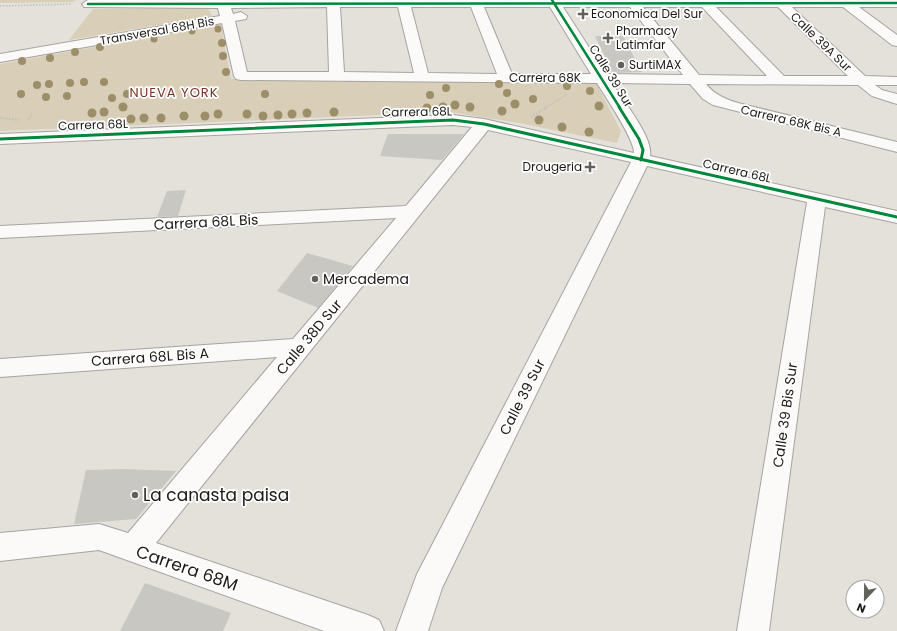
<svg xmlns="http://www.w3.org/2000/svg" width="897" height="631" font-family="Poppins,sans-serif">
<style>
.green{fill:#d9cfb9}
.building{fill:#c9c7c2}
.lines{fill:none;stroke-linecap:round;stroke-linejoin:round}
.minor-casing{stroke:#a6a49f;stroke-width:2}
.path-far1{stroke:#c2c0bd;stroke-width:1.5;stroke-dasharray:1.5 1.5;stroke-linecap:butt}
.path{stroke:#c2c0bd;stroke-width:2;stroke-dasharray:1.5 1.5;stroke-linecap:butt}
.minor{fill:#fbfaf9;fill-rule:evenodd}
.cycleway-far1-casing{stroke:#fff;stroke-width:4}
.cycleway-casing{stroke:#fff;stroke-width:5}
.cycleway-far1{stroke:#00873e;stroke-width:2.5}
.cycleway{stroke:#00873e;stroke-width:3}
.tree{fill:#9d8e6a}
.poi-dot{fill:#62605b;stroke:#fff;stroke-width:1.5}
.labels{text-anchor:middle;stroke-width:3.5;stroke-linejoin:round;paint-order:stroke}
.far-poi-label{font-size:12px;fill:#1c1a16;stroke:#fff;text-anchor:start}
.far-street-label{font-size:12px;fill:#1c1a16;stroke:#fff}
.far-neighbourhood-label{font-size:13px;letter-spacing:1px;fill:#793329;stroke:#fff}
.street-label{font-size:14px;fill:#1c1a16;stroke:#fff}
.poi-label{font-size:14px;fill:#1c1a16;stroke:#fff;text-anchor:start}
.near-poi-label{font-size:17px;fill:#1c1a16;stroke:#fff;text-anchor:start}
.near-street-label{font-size:17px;fill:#1c1a16;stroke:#fff}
</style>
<rect width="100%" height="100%" fill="#e4e1da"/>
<g class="green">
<path d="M0,0H77L72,2L0,3Z"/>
<path d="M208,8L212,16L69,40L93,9Z"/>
<path d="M221,24L231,79L595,81L621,131L617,143L519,123L450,112L0,131V64Z"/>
</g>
<g class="building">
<path d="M595,36H623L642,72L613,73Z"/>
<path d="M388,134H464L442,160L380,156Z"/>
<path d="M186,190L178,216L157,217L167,191Z"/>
<path d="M307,253L353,266L318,308L277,291Z"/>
<path d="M123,469L176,471L136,519L74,524L86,470Z"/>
<path d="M145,583L231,613L223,631H120Z"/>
</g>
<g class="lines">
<defs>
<path id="minor" d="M88,0H897V7H859L897,35V46L892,45L843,7H792L865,76L897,77V85H875L882,90L897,94V104L872,96L858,85L706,84C716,96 727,100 742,104L897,142V152L713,105L703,99L690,84L612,83C622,99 654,138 650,156L897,211V223L825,207L769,631H737L807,202L647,166L442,588L428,631H396L417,574L631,162L488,130L156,543L368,615L379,620L384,631H324L99,550L0,561V533L99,524L128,533L277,357L0,377V359L293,339L396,218L0,238V226L406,206L472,127L453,125L0,144V134L453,115L484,119L634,153C635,140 605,96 597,83L241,80L236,79L234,76L222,23L0,62V54L220,16L218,8L84,7L82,4ZM327,7L329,72H247L235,21L246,19L247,16L241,12L233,14L231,8ZM340,7H398L414,73L344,72ZM411,7H471L497,74L428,73ZM484,7H550L591,74H512ZM563,7H630L683,75L606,74ZM643,7H702L767,76L699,75ZM716,7H778L848,76H784Z"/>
</defs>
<use href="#minor" class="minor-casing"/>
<g class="path-far1">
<path d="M0,6L71,4"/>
<path d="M545,108L566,95"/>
</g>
<g class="path">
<path d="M531,117L547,107"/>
<path d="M0,118L19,120"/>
<path d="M28,120L32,114"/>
</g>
<use href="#minor" class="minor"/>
<defs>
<g id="cycleway-far1">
<path d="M552,0L620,108"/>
<path d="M88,4L897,3"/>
</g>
<g id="cycleway">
<path d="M619,107L639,139L643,150L641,160"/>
<path d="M0,139L453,120L484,124L897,217"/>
</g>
</defs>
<use href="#cycleway-far1" class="cycleway-far1-casing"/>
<use href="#cycleway" class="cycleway-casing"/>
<use href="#cycleway-far1" class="cycleway-far1"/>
<use href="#cycleway" class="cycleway"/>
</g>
<g class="tree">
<circle cx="218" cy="29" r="3.5"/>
<circle cx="192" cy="31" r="3.5"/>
<circle cx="154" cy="39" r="3.5"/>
<circle cx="222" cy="43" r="4"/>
<circle cx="100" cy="47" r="4"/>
<circle cx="75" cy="52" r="4"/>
<circle cx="223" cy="56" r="4"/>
<circle cx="50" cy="58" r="4"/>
<circle cx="22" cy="61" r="4"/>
<circle cx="226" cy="72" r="4"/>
<circle cx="84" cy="82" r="4"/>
<circle cx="104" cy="82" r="4"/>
<circle cx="70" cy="83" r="4"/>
<circle cx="49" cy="84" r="4"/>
<circle cx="499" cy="84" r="4"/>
<circle cx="37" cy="85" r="4"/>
<circle cx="567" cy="86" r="4"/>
<circle cx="446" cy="88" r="4"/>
<circle cx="590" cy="91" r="4"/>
<circle cx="507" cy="93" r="4"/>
<circle cx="21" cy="94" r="4"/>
<circle cx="127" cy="94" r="4"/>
<circle cx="265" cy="94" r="4"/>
<circle cx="430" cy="95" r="4"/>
<circle cx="67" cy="96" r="4"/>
<circle cx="46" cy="97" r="4"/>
<circle cx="112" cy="98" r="4"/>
<circle cx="533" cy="99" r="4"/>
<circle cx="515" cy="104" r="4.5"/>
<circle cx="455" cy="105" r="4.5"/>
<circle cx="599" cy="106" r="4.5"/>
<circle cx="123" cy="107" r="4.5"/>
<circle cx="443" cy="107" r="4.5"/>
<circle cx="470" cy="107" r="4.5"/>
<circle cx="427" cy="108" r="4.5"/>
<circle cx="502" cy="111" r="4.5"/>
<circle cx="104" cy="112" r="4.5"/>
<circle cx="334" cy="112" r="4.5"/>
<circle cx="92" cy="113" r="4.5"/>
<circle cx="307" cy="113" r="4.5"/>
<circle cx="218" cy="114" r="4.5"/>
<circle cx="247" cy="114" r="4.5"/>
<circle cx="292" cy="114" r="4.5"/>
<circle cx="278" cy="115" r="4.5"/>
<circle cx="184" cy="116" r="4.5"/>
<circle cx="205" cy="116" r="4.5"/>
<circle cx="263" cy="116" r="4.5"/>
<circle cx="144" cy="118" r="4.5"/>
<circle cx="161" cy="118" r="4.5"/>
<circle cx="131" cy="119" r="4.5"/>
<circle cx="539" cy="120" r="4.5"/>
<circle cx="562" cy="127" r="4.5"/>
<circle cx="589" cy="132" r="4.5"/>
</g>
<g class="poi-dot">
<path d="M581 8h4v4h4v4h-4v4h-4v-4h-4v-4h4z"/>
<path d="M606 32h4v4h4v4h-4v4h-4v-4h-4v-4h4z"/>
<circle cx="621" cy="65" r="4"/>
<path d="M588 161h4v4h4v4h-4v4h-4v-4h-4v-4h4z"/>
<circle cx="315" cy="279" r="4"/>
<circle cx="135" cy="495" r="4"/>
</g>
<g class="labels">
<g class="far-poi-label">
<text x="591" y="18">Economica Del Sur</text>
<text x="616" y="35">Pharmacy<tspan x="616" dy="14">Latimfar</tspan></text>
<text x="629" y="69">SurtiMAX</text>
<text x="582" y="171" text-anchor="end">Drougeria</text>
</g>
<g class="far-street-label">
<text transform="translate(157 31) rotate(-10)" y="4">Transversal 68H Bis</text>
<text transform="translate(821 42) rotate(44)" y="4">Calle 39A Sur</text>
<text transform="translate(611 76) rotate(58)" y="4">Calle 39 Sur</text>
<text x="545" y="82">Carrera 68K</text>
<text transform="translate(417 112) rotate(-1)" y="4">Carrera 68L</text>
<text transform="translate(791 121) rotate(13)" y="4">Carrera 68K Bis A</text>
<text transform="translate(93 125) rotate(-2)" y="4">Carrera 68L</text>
<text transform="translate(737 171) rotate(13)" y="4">Carrera 68L</text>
</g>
<g class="far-neighbourhood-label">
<text x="174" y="97">NUEVA YORK</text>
</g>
<g class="street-label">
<text transform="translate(206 222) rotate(-3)" y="5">Carrera 68L Bis</text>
<text transform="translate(309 337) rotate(-50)" y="5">Calle 38D Sur</text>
<text transform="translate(150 357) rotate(-4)" y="5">Carrera 68L Bis A</text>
<text transform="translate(522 397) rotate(-63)" y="5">Calle 39 Sur</text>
<text transform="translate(785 415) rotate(-82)" y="5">Calle 39 Bis Sur</text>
</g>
<g class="poi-label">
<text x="323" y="284">Mercadema</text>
</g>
<g class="near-poi-label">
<text x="143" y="501">La canasta paisa</text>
</g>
<g class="near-street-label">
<text transform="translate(187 568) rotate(19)" y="6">Carrera 68M</text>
</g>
</g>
<g transform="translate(865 599) rotate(202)"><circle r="19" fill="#ffffff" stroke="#a4a3a2"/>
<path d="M0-3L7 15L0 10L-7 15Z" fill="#62605b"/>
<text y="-6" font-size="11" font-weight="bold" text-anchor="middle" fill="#1c1a16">N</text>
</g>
</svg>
